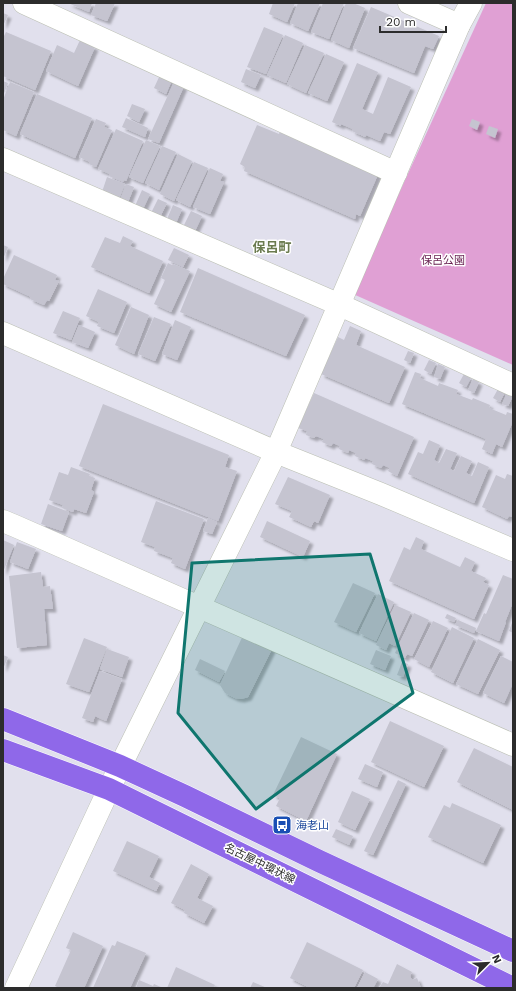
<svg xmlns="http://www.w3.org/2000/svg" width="516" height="991" font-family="'Work Sans','Noto Sans JP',sans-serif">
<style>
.green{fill:#e0a0d4}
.building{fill:#c5c4d0;filter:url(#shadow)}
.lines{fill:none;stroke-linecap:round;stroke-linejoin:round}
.minor-casing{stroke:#bbbfb3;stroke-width:23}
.major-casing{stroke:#fff;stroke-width:23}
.minor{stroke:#fff;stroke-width:22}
.major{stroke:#8f68e9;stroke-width:22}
.marked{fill:#0f766e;fill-opacity:0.2;stroke:#0f766e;stroke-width:3;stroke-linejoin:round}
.labels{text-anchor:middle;stroke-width:3;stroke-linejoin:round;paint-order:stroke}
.park-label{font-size:11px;fill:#661f4f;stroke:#fff}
.transit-label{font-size:11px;fill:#164399;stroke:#fff;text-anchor:start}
.street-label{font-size:11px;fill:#2c2c2c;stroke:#fff}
.quarter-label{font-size:13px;font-weight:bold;fill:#6b7b4f;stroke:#fff}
</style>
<defs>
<filter id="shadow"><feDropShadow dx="3.5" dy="3.5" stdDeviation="1" flood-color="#0004"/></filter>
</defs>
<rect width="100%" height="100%" fill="#e1e0ed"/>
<path class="green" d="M486,3H513V365L353,294Z"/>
<g class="building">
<path d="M68,3H92L89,12Z"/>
<path d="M96,3H115L107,21L91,15Z"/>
<path d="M273,3H295L287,22L269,14Z"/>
<path d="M298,3H320L308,31L290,23Z"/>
<path d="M323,3H344L329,39L311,32Z"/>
<path d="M346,3H353L365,8L349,48L331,40Z"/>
<path d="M371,7L439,36L433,49L425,46L414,73L353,48Z"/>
<path d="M3,13L8,15L3,26Z"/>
<path d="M264,27L283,35L266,74L247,67Z"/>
<path d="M6,32L51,51L35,90L3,76V38Z"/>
<path d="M285,35L303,43L286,83L267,75Z"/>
<path d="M80,40L95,47L78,86L46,71L57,45L74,53Z"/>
<path d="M305,45L324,53L306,93L287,84Z"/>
<path d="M326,54L344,62L327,101L308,93Z"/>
<path d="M357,63L378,72L362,109L373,114L388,77L411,87L390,134L384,132L380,141L366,135L365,137L352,131L353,129L341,124V126L332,122Z"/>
<path d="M246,69L261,75L255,88L241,82Z"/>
<path d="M160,75L172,80L166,94L154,88Z"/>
<path d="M3,81L8,83L3,96Z"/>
<path d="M10,82L34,92L16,136L3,130V100Z"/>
<path d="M174,82L184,86L159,143L148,139Z"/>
<path d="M37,94L92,118L75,158L20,134Z"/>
<path d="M132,104L145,109L139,122L127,116Z"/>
<path d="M126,118L148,128L145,137L122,127Z"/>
<path d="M96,119L106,123L104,127L112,130L96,167L89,164L90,162L79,157Z"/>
<path d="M472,119L480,122L477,130L469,126Z"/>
<path d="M257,125L279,134L281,129L379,172L360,216L356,214L355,219L244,171L245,167L240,164Z"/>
<path d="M489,126L498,129L495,138L486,134Z"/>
<path d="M116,129L143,141L126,181L124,180L123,182L109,176L110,174L98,169Z"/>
<path d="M146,140L160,146L143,183L129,177Z"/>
<path d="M162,146L176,152L159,190L145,183Z"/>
<path d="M178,154L192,161L174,201L160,194Z"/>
<path d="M194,162L208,168L190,207L176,200Z"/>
<path d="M210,168L223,174L220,181L224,182L210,214L193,207Z"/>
<path d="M107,177L125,184L119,199L102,192Z"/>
<path d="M126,184L134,187L128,202L120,200Z"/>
<path d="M142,190L150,194L143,209L135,206Z"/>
<path d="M158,199L167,203L160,217L151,213Z"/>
<path d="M173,205L182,209L176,223L167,219Z"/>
<path d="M191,211L202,216L195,231L184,225Z"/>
<path d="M123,236L133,241L130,246L163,261L149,293L91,267L105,237L120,243Z"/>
<path d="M3,245L8,247L3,259Z"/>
<path d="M174,248L189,255L183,267L168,260Z"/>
<path d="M14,255L57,275L55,280L59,281L49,301L47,300L44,305L30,299L31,297L3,284V279Z"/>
<path d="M168,263L172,265L173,264L190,271L171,312L154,304L165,280L161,278Z"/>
<path d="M198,268L305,315L286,356L180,312Z"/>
<path d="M98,289L127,302L114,333L97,326L99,322L86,316Z"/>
<path d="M131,307L149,315L134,354L115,345Z"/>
<path d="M63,311L80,318L71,340L53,333Z"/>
<path d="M154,317L171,324L155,361L138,354Z"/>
<path d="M175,320L191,327L177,360L162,354Z"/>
<path d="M79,325L95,332L88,348L72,342Z"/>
<path d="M350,326L361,331L356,345L405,367L389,403L321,374L338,337L344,340Z"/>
<path d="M408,351L414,353L410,363L404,360Z"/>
<path d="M429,360L436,363L431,374L424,370Z"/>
<path d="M438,364L445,367L440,379L434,377Z"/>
<path d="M415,372L421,374L420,378L438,386L439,383L458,390L456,394L472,400L473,398L490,405L489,408L506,415L507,412L513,414V421L502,447L496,444L492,454L482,449L486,439L402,404Z"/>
<path d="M464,374L471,378L466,387L459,383Z"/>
<path d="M473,379L479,382L474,393L468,390Z"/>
<path d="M498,389L505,392L500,402L493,398Z"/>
<path d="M314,393L414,437L397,476L388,471L390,468L383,465L381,468L372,464L373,461L365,458L364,460L355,456L356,453L349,450L348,453L339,449L340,446L333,443L331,446L322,442L324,439L316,436L314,438L306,435L307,431L298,428Z"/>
<path d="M507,393L513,396L508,406L502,404Z"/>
<path d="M103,404L229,455L225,467L237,471L218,521L79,466Z"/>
<path d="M429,440L440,445L434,460L439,463L446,449L457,453L450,469L454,471L461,456L472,461L466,473L472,476L478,462L489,467L474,503L408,474L418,452L423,454Z"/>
<path d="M71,467L90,474L89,476L95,478L91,490L94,492L86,513L74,509L73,512L62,508L63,505L49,500L59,472L68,475Z"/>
<path d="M507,474L513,476V517L509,516L507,519L482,507L496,475L505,479Z"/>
<path d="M288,477L330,495L318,523L314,521L311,527L289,517L292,511L275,504Z"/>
<path d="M156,501L204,519L185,569L171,563L173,558L154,551L155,547L141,542Z"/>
<path d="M48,504L69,512L62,531L41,524Z"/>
<path d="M208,518L217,522L212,534L203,531Z"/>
<path d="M267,521L310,541L303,557L260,537Z"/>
<path d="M416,537L424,541L421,549L460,567L465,557L475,562L471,571L486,578L483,582L489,585L474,619L389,581L404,547L410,550Z"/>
<path d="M3,540L14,545L3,572Z"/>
<path d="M17,542L36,549L28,569L10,562Z"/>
<path d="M41,572L43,587L50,586L53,609H44L47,645L17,648L9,576Z"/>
<path d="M503,575L513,579V602L505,622H506L499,641L476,631L484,613L486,614Z"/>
<path d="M353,583L375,593L356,632L334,622Z"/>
<path d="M378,594L394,602L376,641L359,633Z"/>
<path d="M395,605L411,612L395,646L389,643L386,650L376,645Z"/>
<path d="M414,613L429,620L412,656L407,654L405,658L395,653Z"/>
<path d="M447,614L456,618L454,622L445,618Z"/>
<path d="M458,620L476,628L474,633L455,625Z"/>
<path d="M513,620V633L509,631Z"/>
<path d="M433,621L448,628L429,667L414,659Z"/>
<path d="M452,627L474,638L453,683L431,672Z"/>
<path d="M245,631L274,645L248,697L241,699L235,698L225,693L220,685Z"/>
<path d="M84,638L107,647L89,692L66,684Z"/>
<path d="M478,639L500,650L478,694L456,684Z"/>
<path d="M107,649L129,657L122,677L100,669Z"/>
<path d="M376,650L391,656L385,670L370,664Z"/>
<path d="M3,655L8,657L3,669Z"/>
<path d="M501,656L513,662V683L504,703L483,693Z"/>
<path d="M200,659L225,671L219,682L195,670Z"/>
<path d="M402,662L408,664L403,677L397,675Z"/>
<path d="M100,671L122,679L106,721L95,716L93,722L82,718Z"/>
<path d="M390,721L444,746L424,787L371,762Z"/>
<path d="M301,737L337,754L306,821L276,806L280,798L273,795Z"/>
<path d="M474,748L513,767V810L457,782Z"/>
<path d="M365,764L383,772L377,787L358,779Z"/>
<path d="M398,780L406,784L373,855L364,851Z"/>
<path d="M352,791L370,799L355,830L338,822Z"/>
<path d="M452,803L501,825L483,863L428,837L444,805L450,808Z"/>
<path d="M336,829L353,836L349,845L332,837Z"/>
<path d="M127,841L159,856L149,877L160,883L156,891L113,871Z"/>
<path d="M191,864L209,874L197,898L213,906L204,923L184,913L185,910L171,903Z"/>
<path d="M73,932L103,946L84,988H59L55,986L71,950L66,948Z"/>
<path d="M117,941L146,953L130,988H93L112,945L115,946Z"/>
<path d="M307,942L363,970L354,988H310L290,978Z"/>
<path d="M397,964L412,972L410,976L412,980L417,978L421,988H379L383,982L388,984Z"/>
<path d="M176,967L215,985L213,988H167Z"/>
<path d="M365,972L378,979L373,988H357Z"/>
<path d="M139,980L153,986L154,984L163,988H136Z"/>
<path d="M253,982L267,988H250Z"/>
</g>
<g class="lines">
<defs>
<g id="minor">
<path d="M24,3L396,173"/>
<path d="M409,3L459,25L276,452L381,494L513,550"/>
<path d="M459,25L471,3"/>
<path d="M3,159L340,305L513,385"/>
<path d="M3,333L276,452L109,789L16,988"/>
<path d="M3,521L15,526L513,745"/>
</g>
<g id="major">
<path d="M3,719L120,766L185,796L319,861L513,951"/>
<path d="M3,750L109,789L513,988"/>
</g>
</defs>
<use href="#minor" class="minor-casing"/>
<use href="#major" class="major-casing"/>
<use href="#minor" class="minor"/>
<use href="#major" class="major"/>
</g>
<path class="marked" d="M370,554L413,693L256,809L178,713L192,563Z"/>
<defs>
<symbol id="bus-square" viewBox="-11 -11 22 22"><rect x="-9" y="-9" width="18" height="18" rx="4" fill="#1a4fb4" stroke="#fff"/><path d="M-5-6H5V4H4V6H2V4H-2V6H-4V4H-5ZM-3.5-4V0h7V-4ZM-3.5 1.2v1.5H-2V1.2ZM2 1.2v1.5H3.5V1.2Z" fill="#fff"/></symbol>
</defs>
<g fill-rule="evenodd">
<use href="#bus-square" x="271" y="814" width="22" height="22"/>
</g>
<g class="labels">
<g class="park-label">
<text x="443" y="264">保呂公園</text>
</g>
<g class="transit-label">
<text x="296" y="829">海老山</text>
</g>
<g class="street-label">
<text transform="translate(260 863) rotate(26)" y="4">名古屋中環状線</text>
</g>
<g class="quarter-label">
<text x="272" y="252">保呂町</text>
</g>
</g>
<rect width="516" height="991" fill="none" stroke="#2c2c2c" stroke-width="8"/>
<g transform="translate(488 963) rotate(66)" stroke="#ffffff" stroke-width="3" paint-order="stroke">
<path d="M0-3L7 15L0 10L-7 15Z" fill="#2c2c2c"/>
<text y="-6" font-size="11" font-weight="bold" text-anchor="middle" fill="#2c2c2c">N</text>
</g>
<path d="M380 26v6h66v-6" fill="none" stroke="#2c2c2c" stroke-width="2"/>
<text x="386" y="26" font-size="12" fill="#2c2c2c" stroke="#ffffff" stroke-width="3" paint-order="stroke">20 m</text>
</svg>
